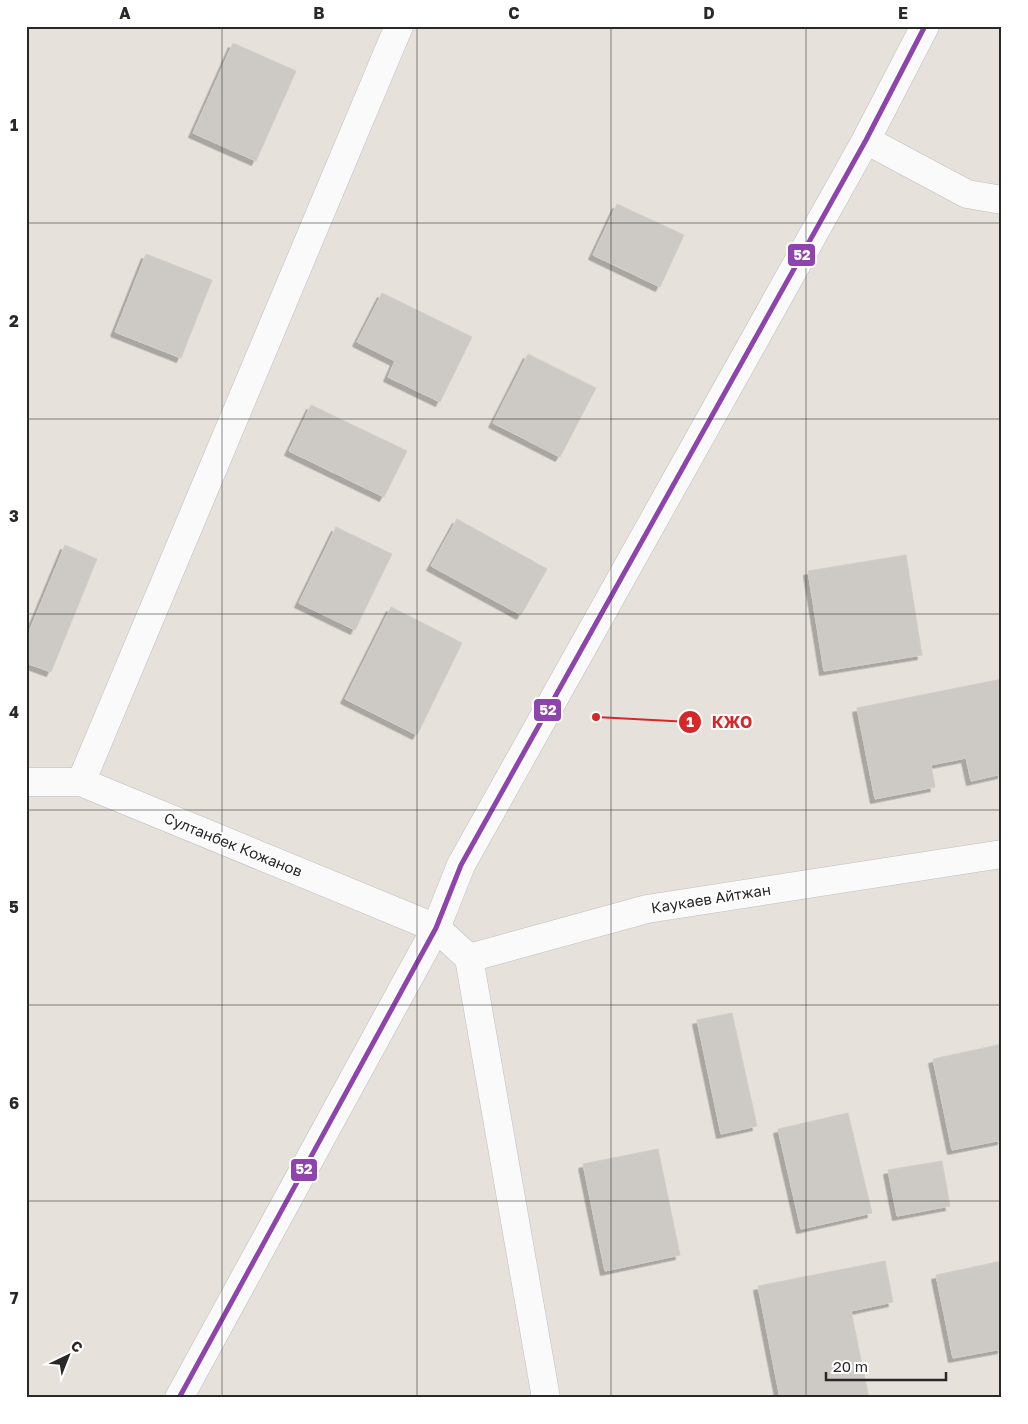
<svg xmlns="http://www.w3.org/2000/svg" width="1028" height="1424" font-family="'Golos Text',sans-serif">
<style>
.building{fill:#cdcac6;stroke:#d2cdc8;filter:url(#shadow)}
.lines{fill:none;stroke-linecap:round;stroke-linejoin:round}
.street-casing{stroke:#bfbebf;stroke-width:29}
.street{stroke:#fbfafa;stroke-width:28}
.bus-1-casing{stroke:#fff;stroke-width:9}
.bus-1{stroke:#8e44ad;stroke-width:5}
.grid{fill:none;stroke:#282828;stroke-width:1;stroke-opacity:0.55}
.labels{text-anchor:middle;stroke-width:4;stroke-linejoin:round;paint-order:stroke}
.street-label{font-size:15px;fill:#282828;stroke:#fff}
.leader{fill:none;stroke:#d62828;stroke-width:2}
.callout-dot{fill:#d62828;stroke:#fff;stroke-width:2}
.mark-label{font-size:15px;text-anchor:middle;font-weight:bold;fill:#fff}
.callout-label{font-size:16px;text-anchor:middle;font-weight:bold;fill:#d62828;stroke:#fff;stroke-width:4;stroke-linejoin:round;paint-order:stroke}
.line-badge{stroke:#fff;stroke-width:2}
.badge-label{font-size:14px;text-anchor:middle;font-weight:bold;fill:#fff}
.neatline{fill:none;stroke:#282828;stroke-width:2}
.grid-label{font-size:16px;text-anchor:middle;font-weight:bold;fill:#282828}
</style>
<defs>
<filter id="shadow"><feDropShadow dx="-4.5" dy="4.5" stdDeviation="0" flood-color="#0004"/></filter>
</defs>
<rect width="100%" height="100%" fill="#e7e1dc"/>
<g class="building">
<path d="M233,43L296,71L256,161L193,133Z"/>
<path d="M617,204L684,235L660,287L593,255Z"/>
<path d="M146,254L212,280L181,358L115,332Z"/>
<path d="M382,293L472,337L440,402L388,377L395,361L357,342Z"/>
<path d="M528,354L596,388L560,457L493,423Z"/>
<path d="M311,405L407,451L384,497L289,451Z"/>
<path d="M457,519L547,569L521,615L431,566Z"/>
<path d="M336,527L392,554L355,630L299,603Z"/>
<path d="M65,545L97,559L51,672L26,663V639Z"/>
<path d="M906,555L922,655L824,671L808,571Z"/>
<path d="M391,607L462,643L417,735L345,699Z"/>
<path d="M1002,679V774L971,781L966,758L931,765L935,787L875,799L857,708Z"/>
<path d="M732,1013L757,1126L721,1134L697,1020Z"/>
<path d="M1002,1044V1140L952,1150L933,1059Z"/>
<path d="M848,1113L872,1213L801,1229L778,1129Z"/>
<path d="M658,1149L680,1255L605,1271L583,1164Z"/>
<path d="M942,1161L950,1206L897,1216L888,1170Z"/>
<path d="M885,1261L893,1302L851,1311L869,1398H780L758,1286Z"/>
<path d="M1002,1261V1349L953,1358L936,1275Z"/>
</g>
<g class="lines">
<defs>
<g id="street">
<path d="M866,140L967,194L1002,200"/>
<path d="M26,782H81L436,928L469,958L647,909L1002,854"/>
<path d="M81,782L399,26"/>
<path d="M469,958L546,1398"/>
<path d="M179,1398L436,928L461,865L866,140L925,26"/>
</g>
</defs>
<use href="#street" class="street-casing"/>
<use href="#street" class="street"/>
<defs>
<path id="bus-1" d="M179,1398L436,928L461,865L866,140L925,26"/>
</defs>
<use href="#bus-1" class="bus-1-casing"/>
<use href="#bus-1" class="bus-1"/>
</g>
<path class="grid" d="M222,26V1398M417,26V1398M611,26V1398M806,26V1398M26,223H1002M26,419H1002M26,614H1002M26,810H1002M26,1005H1002M26,1201H1002"/>
<g class="labels">
<g class="street-label">
<text transform="translate(233 845) rotate(22)" y="5">Султанбек Кожанов</text>
<text transform="translate(711 899) rotate(-9)" y="5">Каукаев Айтжан</text>
</g>
</g>
<path class="leader" d="M596 717L690 722"/>
<g class="callout-dot">
<circle cx="596" cy="717" r="5"/>
<circle cx="690" cy="722" r="12"/>
</g>
<g class="mark-label">
<text x="690" y="727">1</text>
</g>
<g class="callout-label">
<text x="732" y="728">КЖО</text>
</g>
<g class="line-badge">
<rect x="787" y="243" width="29" height="24" rx="5" fill="#8e44ad"/>
<rect x="533" y="698" width="29" height="24" rx="5" fill="#8e44ad"/>
<rect x="290" y="1158" width="28" height="24" rx="5" fill="#8e44ad"/>
</g>
<g class="badge-label">
<text x="802" y="260">52</text>
<text x="548" y="715">52</text>
<text x="304" y="1174">52</text>
</g>
<rect width="1028" height="1424" fill="none" stroke="#ffffff" stroke-width="55"/>
<g transform="translate(68 1356) rotate(43)" stroke="#ffffff" stroke-width="4" paint-order="stroke">
<path d="M0-4L9 19L0 12L-9 19Z" fill="#282828"/>
<text y="-8" font-size="14" font-weight="bold" text-anchor="middle" fill="#282828">С</text>
</g>
<path d="M826 1372v8h120v-8" fill="none" stroke="#282828" stroke-width="2.5"/>
<text x="833" y="1372" font-size="15" fill="#282828" stroke="#ffffff" stroke-width="4" paint-order="stroke">20 m</text>
<rect x="28" y="28" width="972" height="1368" class="neatline"/>
<g class="grid-label">
<text x="125" y="19">A</text>
<text x="319" y="19">B</text>
<text x="514" y="19">C</text>
<text x="709" y="19">D</text>
<text x="903" y="19">E</text>
<text x="14" y="131">1</text>
<text x="14" y="327">2</text>
<text x="14" y="522">3</text>
<text x="14" y="718">4</text>
<text x="14" y="913">5</text>
<text x="14" y="1109">6</text>
<text x="14" y="1304">7</text>
</g>
</svg>
